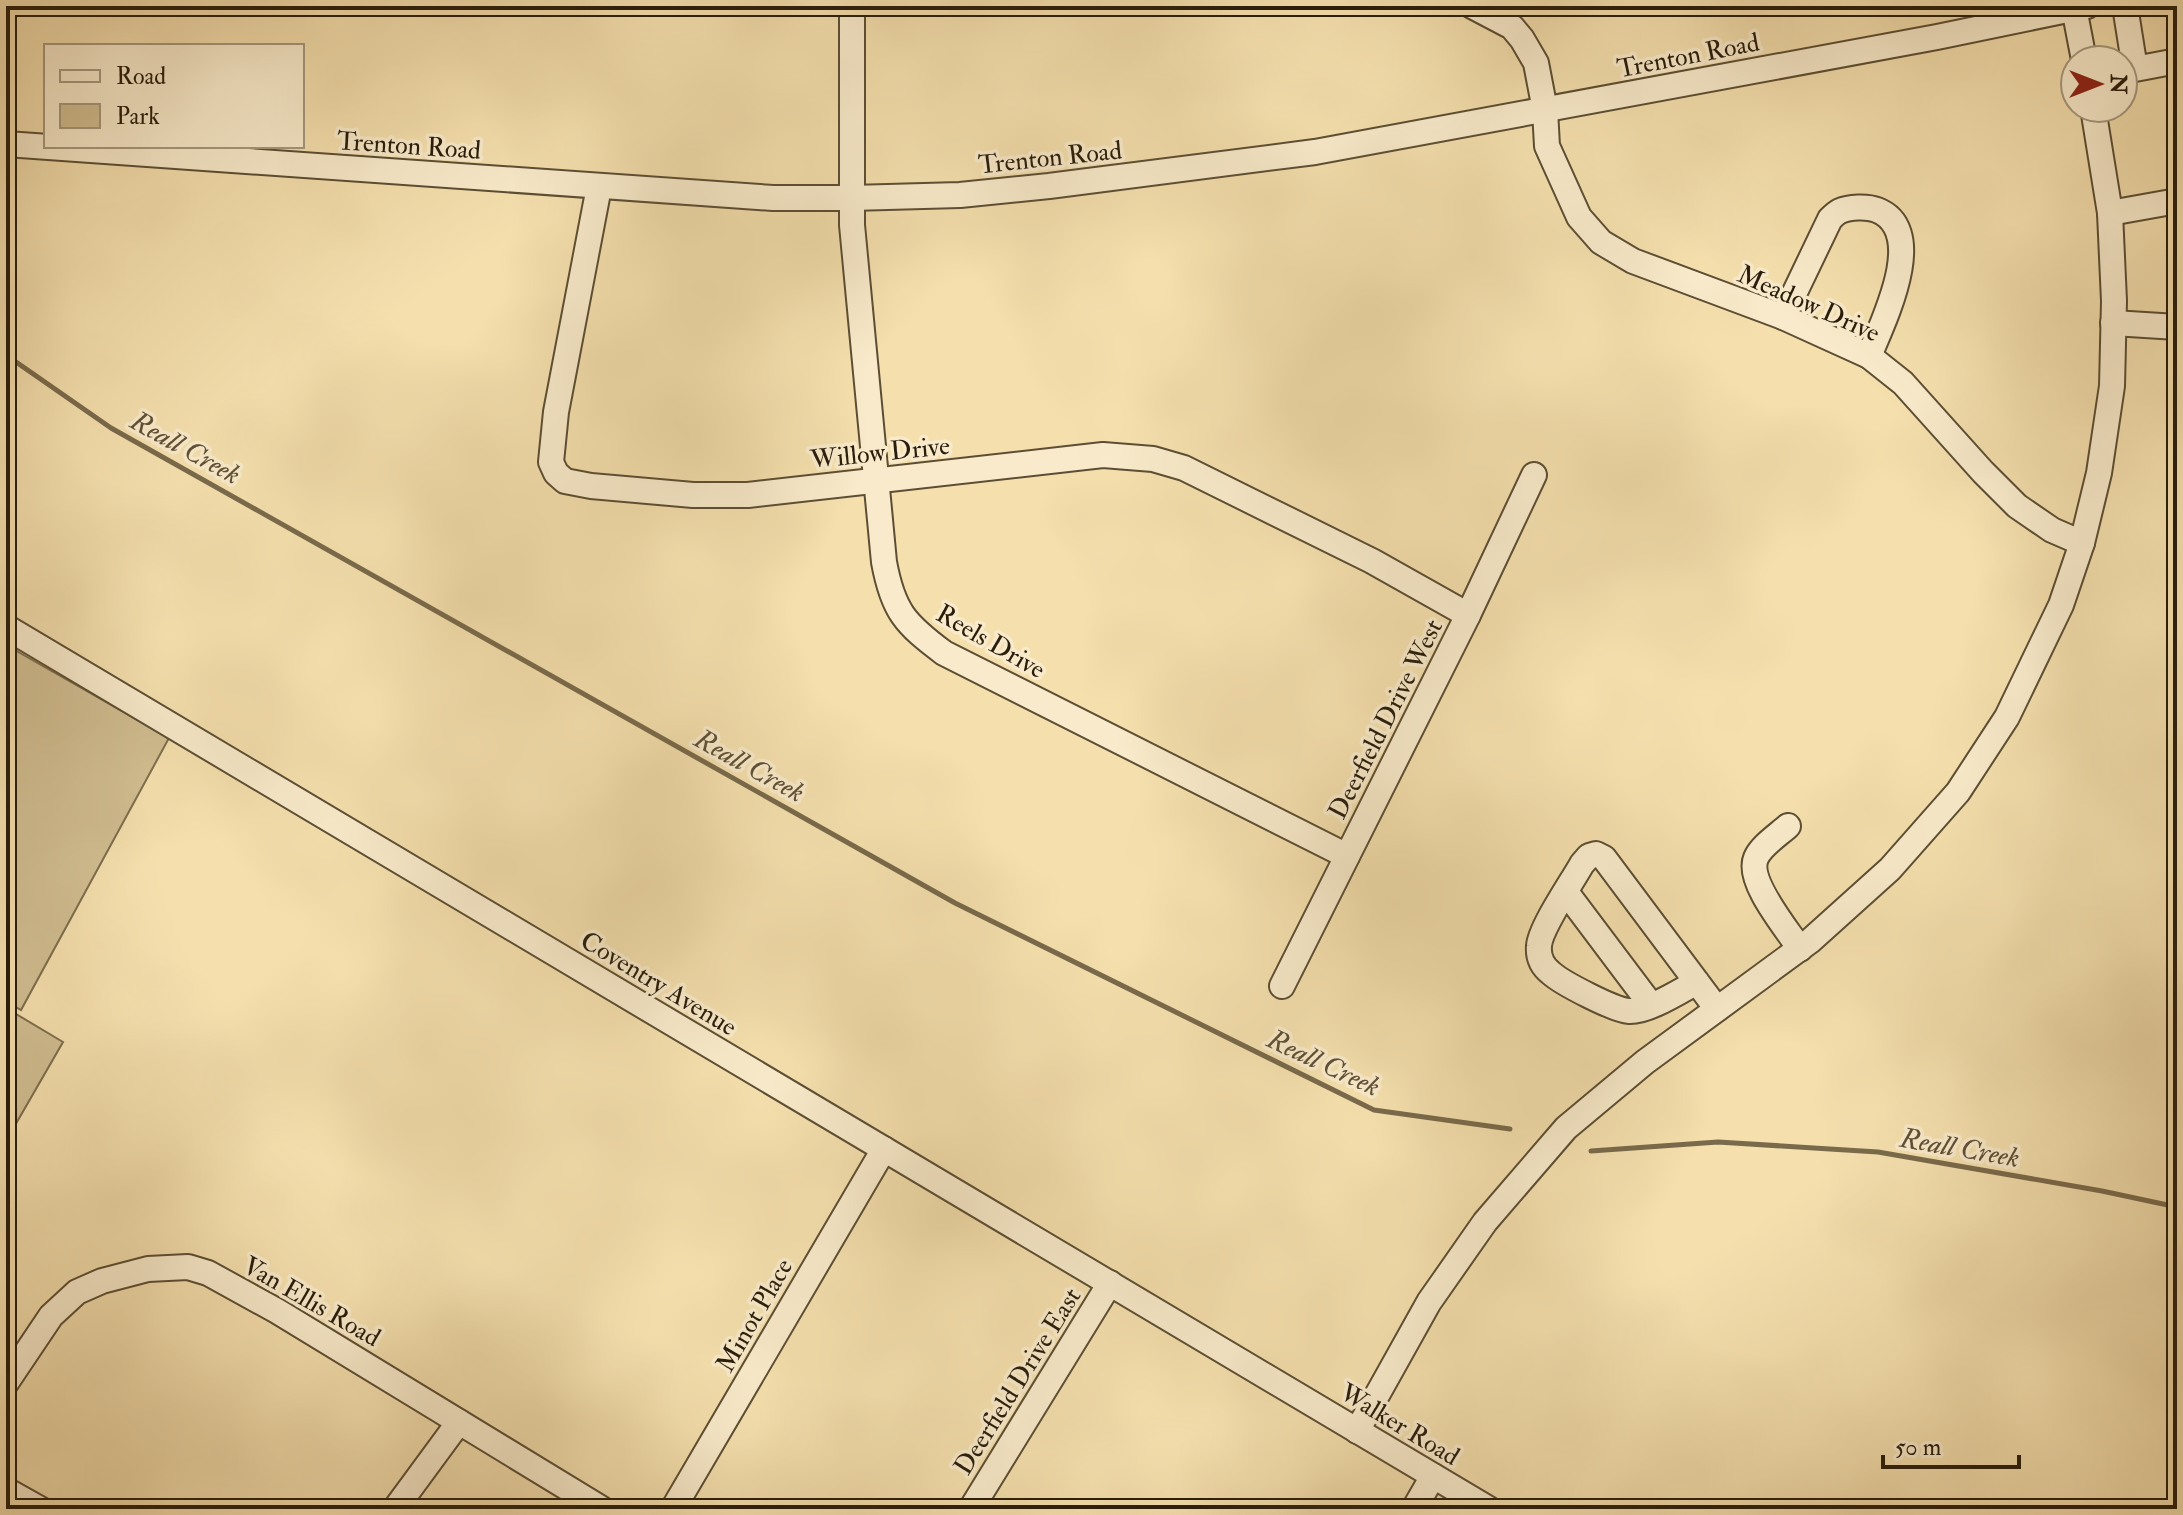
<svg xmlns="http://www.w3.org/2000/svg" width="2183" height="1515" font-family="'IM FELL Double Pica',serif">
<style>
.green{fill:#d1be91;stroke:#7d6e4e;stroke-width:2}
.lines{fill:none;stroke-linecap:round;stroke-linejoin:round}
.stream{stroke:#796a4b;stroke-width:5}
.minor-casing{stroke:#5c4e34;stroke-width:28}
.minor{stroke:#f8eaca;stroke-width:24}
.labels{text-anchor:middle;stroke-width:7;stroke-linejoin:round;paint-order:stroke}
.street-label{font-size:26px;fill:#291d0b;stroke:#f8eaca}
.water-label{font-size:28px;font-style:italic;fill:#5f5036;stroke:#f8eaca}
</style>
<rect width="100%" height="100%" fill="#f4dfad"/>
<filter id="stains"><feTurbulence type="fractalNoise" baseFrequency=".0025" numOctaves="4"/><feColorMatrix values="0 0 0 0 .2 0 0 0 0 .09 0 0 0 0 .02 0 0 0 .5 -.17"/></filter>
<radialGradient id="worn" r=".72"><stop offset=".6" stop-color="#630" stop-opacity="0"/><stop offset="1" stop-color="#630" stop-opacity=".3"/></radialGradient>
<g class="green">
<path d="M6,645L169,738L21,1010L6,1001Z"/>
<path d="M6,1008L63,1042L6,1141Z"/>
</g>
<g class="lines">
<g class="stream">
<path d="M6,355L111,428L955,903L1374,1110L1510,1129"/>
<path d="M1591,1151L1718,1142L1878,1152L2102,1191L2177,1207"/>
</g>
<defs>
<g id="minor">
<path d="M852,6V225L884,562C893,611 905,624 944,653L1347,856"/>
<path d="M1472,6L1512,27L1522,39L1536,63L1545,110L1547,146L1579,217L1601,242L1633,261L1783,317L1869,356L1903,383L1983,472L2017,506L2052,530L2082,543"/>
<path d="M2125,6L2135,69L2177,61"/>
<path d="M2074,8L2084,60"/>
<path d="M6,144L773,198H851L960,195L1049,186L1315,152L1937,37L2087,6"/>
<path d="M599,187L556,412L551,462L556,473L565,481L591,486L693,495H748L1103,455L1153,459L1184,468L1372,561L1468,615"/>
<path d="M2110,213L2177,201"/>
<path d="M1783,317L1830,219C1833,216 1836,213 1840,211C1849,207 1867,206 1877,210C1929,230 1883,322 1869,356"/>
<path d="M2113,323L2177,327"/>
<path d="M6,627L1489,1509"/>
<path d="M1788,826C1778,835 1761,846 1756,858C1746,881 1787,929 1800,949"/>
<path d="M1566,892L1651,1005"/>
<path d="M1697,982C1680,991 1648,1012 1629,1011C1614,1010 1562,983 1551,973C1542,966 1538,957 1539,946C1540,928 1572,882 1582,864L1589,856L1596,854L1604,858L1717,1009"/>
<path d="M1282,986L1468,615L1534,475"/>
<path d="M6,1383L51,1316L77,1292L102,1281L148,1269L188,1267L208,1273L277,1311L602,1509"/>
<path d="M1357,1431L1429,1302L1485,1222L1566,1128L1645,1062L1810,941L1890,869L1958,792L2007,717L2061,605L2082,543L2099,473L2112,386L2114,301L2110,213L2093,108"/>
<path d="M6,1490L40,1509"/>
<path d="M395,1509L459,1422"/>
<path d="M673,1509L884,1149"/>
<path d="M971,1509L1110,1283"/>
<path d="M1414,1509L1433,1476"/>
</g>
</defs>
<use href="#minor" class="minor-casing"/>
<use href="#minor" class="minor"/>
</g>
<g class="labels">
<g class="street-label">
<text transform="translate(1688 55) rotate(-11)" y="9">Trenton Road</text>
<text transform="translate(409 145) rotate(4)" y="9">Trenton Road</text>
<text transform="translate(1050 157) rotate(-6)" y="9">Trenton Road</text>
<text transform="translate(1809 303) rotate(24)" y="9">Meadow Drive</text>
<text transform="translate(880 452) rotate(-6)" y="9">Willow Drive</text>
<text transform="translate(991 641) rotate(30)" y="9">Reels Drive</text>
<text transform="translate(1385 719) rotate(-63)" y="9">Deerfield Drive West</text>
<text transform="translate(659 983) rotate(31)" y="9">Coventry Avenue</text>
<text transform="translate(312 1301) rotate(30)" y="9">Van Ellis Road</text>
<text transform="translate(754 1315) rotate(-60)" y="9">Minot Place</text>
<text transform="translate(1017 1381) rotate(-58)" y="9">Deerfield Drive East</text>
<text transform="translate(1400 1424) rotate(31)" y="9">Walker Road</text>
</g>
<g class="water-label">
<text transform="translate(186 447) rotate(29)" y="10">Reall Creek</text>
<text transform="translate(750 765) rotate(29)" y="10">Reall Creek</text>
<text transform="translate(1324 1062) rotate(25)" y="10">Reall Creek</text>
<text transform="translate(1960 1147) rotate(10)" y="10">Reall Creek</text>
</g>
</g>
<rect width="2183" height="1515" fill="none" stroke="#f4dfad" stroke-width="32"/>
<rect x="8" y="8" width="2167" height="1499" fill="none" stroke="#291d0b" stroke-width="4"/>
<rect x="16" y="16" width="2151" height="1483" fill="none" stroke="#291d0b" stroke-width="2"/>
<rect x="44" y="44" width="260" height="104" fill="#f8eaca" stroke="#a5987e" stroke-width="2"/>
<rect x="60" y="70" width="40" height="12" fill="#f8eaca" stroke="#a5987e" stroke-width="2"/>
<text x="116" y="84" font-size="24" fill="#291d0b">Road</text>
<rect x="60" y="104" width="40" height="24" fill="#d1be91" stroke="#a5987e" stroke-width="2"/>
<text x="116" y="124" font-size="24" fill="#291d0b">Park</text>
<g transform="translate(2099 84) rotate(90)"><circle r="38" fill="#f8eaca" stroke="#a5987e" stroke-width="2"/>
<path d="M0-6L14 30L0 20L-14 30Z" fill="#8f2418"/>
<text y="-12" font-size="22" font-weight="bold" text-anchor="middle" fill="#291d0b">N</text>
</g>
<path d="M1883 1455v12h136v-12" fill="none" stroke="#291d0b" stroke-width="4"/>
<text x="1895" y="1455" font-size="24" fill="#291d0b" stroke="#f8eaca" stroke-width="6" paint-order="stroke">50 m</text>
<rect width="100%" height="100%" filter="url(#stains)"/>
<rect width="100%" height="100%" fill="url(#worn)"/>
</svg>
